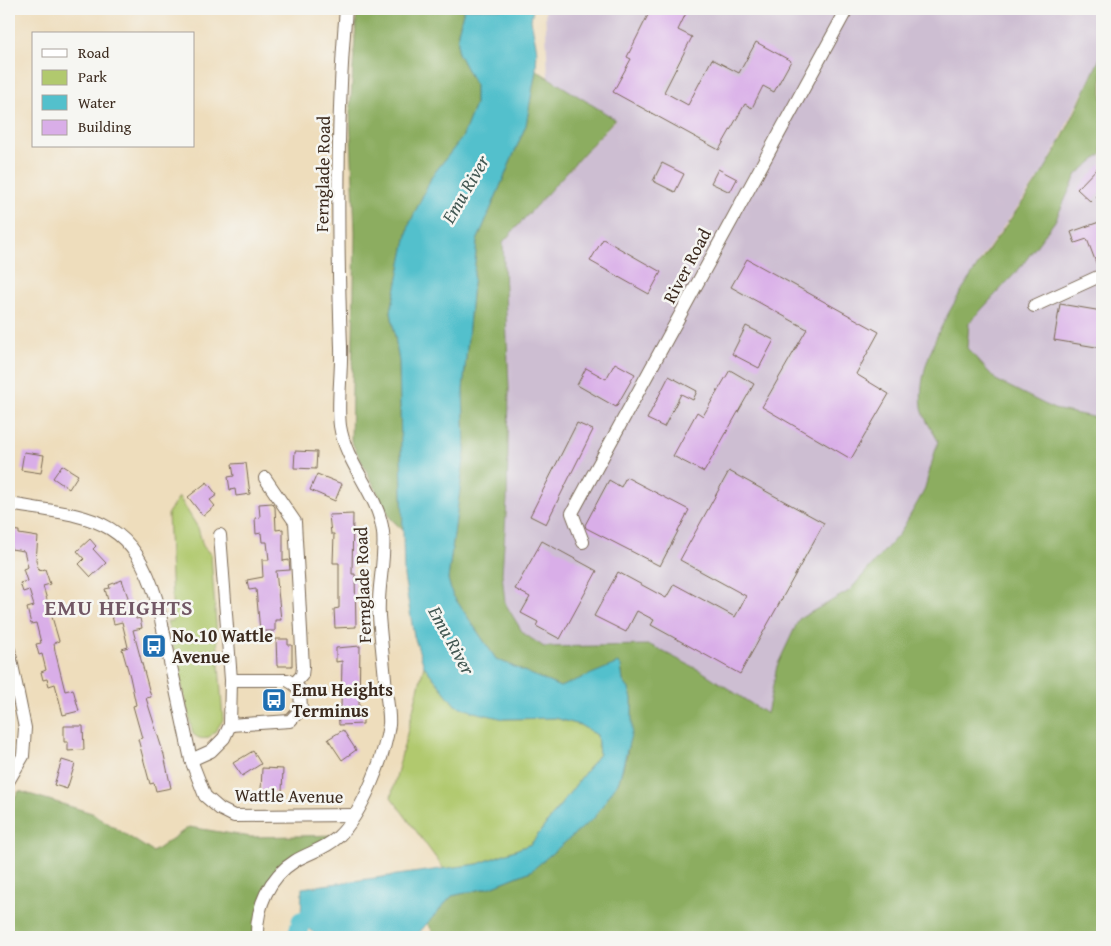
<svg xmlns="http://www.w3.org/2000/svg" width="1111" height="946" font-family="'Gentium Book Plus',serif">
<style>
.industrial{fill:#cdbed2}
.green{fill:#b1c96e;stroke:#767a46}
.forest{fill:#8cad61;stroke:#646c40}
.water{fill:#53c0cc;stroke:#477575}
.lines{fill:none;stroke-linecap:round;stroke-linejoin:round}
.river{stroke:#53c0cc;stroke-width:19}
.building{fill:#d9aee8}
.minor-casing{stroke:#7a6955;stroke-width:14}
.minor{stroke:#fff;stroke-width:12}
.labels{text-anchor:middle;stroke-width:5;stroke-linejoin:round;paint-order:stroke}
.street-label{font-size:18px;fill:#3b2a1e;stroke:#f6f6f2}
.poi-label{font-size:18px;font-weight:bold;fill:#3b2a1e;stroke:#f6f6f2;text-anchor:start}
.water-label{font-size:19px;font-style:italic;fill:#425752;stroke:#f6f6f2}
.district-label{font-size:22px;font-weight:bold;letter-spacing:1px;fill:#725865;stroke:#f6f6f2}
</style>
<rect width="100%" height="100%" fill="#f6f6f2"/>
<filter id="ink" filterUnits="userSpaceOnUse"><feTurbulence type="fractalNoise" baseFrequency=".02" numOctaves="2"/><feDisplacementMap in="SourceGraphic" scale="10" xChannelSelector="R" yChannelSelector="G"/><feConvolveMatrix kernelMatrix="1 2 1 2 8 2 1 2 1" color-interpolation-filters="sRGB"/></filter>
<filter id="wash" filterUnits="userSpaceOnUse"><feTurbulence type="fractalNoise" baseFrequency=".0096" numOctaves="4" result="noise"/><feDisplacementMap in="SourceGraphic" scale="20" xChannelSelector="R" yChannelSelector="G"/><feGaussianBlur stdDeviation="1.12" result="paint"/><feColorMatrix in="noise" values="0 0 0 0 0 0 0 0 0 0 0 0 0 0 0 0 0 1.4 0 .05"/><feComposite in="paint" operator="in"/></filter>
<g filter="url(#wash)">
<rect width="100%" height="100%" fill="#eeddbc"/>
<g class="industrial">
<path d="M545,9H1102V54L1046,167L982,257L935,339L922,408L938,441L924,491L900,533L849,591L799,619L777,666L767,715L703,672L650,645L544,647L523,633L505,603L502,573L507,500L509,389L503,242L615,120L548,77Z"/>
<path d="M1102,154V419L1054,409L996,380L967,348L969,323L1020,268L1055,221L1077,174Z"/>
</g>
<g class="green">
<path d="M179,497L198,528L203,546L211,555L223,720C215,732 207,746 193,734L167,621H173L168,513Z"/>
<path d="M424,666L455,705L504,719L555,718L580,725L597,735L599,754L531,844L478,864L444,869L391,797Z"/>
</g>
<g class="forest">
<path d="M357,9H464L458,32V53L475,85V105L462,138L432,176L409,225L391,311L399,362L403,530L391,519L351,441L355,232L350,112Z"/>
<path d="M1102,54V154L1077,174L1055,221L1020,268L969,323L967,348L996,380L1054,409L1102,419V937H437L427,923L452,896L491,887L531,871L619,781L627,754L632,717V699L629,689L623,681L621,666L560,687L496,659L452,594L448,579L465,452L463,390L477,241L526,125L536,70L615,119L503,242L509,389L507,500L502,573L505,603L523,633L544,647L650,645L703,672L767,714L777,666L799,619L849,591L900,533L924,491L938,441C933,431 923,418 922,407C912,335 1010,227 1046,167C1068,131 1084,91 1102,54Z"/>
<path d="M19,791L92,813L153,852L189,827L251,837L340,835L277,874L257,937H9V805Z"/>
</g>
<path class="water" d="M464,9H533L531,20L537,50L536,70L526,125L477,241L463,390L465,452L448,579L452,594L496,659L560,687L618,663L621,666L623,681L629,689L632,699V731L619,781L594,818L531,871L491,887L452,896L416,936L318,937L301,921L302,888L478,864L531,844L599,754L597,735L580,725L555,718L504,719L474,712L455,705L424,666L414,636L404,576L399,362L391,311L409,225L432,176L462,138L475,105V85L458,53V32Z"/>
<g class="lines">
<path class="river" d="M297,937L301,921L325,915"/>
</g>
<g id="blocks">
<g class="building">
<path d="M651,9H688L678,30L692,37L664,92L688,105L712,59L739,73L756,42L791,61L774,92L763,86L752,108L745,104L719,150L613,92L631,59L627,57Z"/>
<path d="M662,163L684,174L675,192L653,181Z"/>
<path d="M1102,163V191L1091,202L1077,189Z"/>
<path d="M718,169L737,179L730,192L711,183Z"/>
<path d="M1102,221V267L1098,268L1087,239L1075,243L1071,232Z"/>
<path d="M603,239L661,272L649,294L590,261Z"/>
<path d="M747,259L879,332L856,374L889,394L851,459L762,407L807,329L731,287Z"/>
<path d="M1060,304L1102,311V348L1054,340Z"/>
<path d="M746,326L774,340L759,368L732,354Z"/>
<path d="M615,363L635,374L616,407L577,385L586,368L606,379Z"/>
<path d="M730,370L754,384L704,472L673,456L697,412L703,416Z"/>
<path d="M669,376L697,391L693,400L681,394L664,427L647,419Z"/>
<path d="M577,423L593,430L546,524L530,516Z"/>
<path d="M295,451L317,452L316,469L294,468Z"/>
<path d="M24,452L44,455L41,473L21,470Z"/>
<path d="M246,463L250,494L236,496L235,489L230,490L228,477L234,476L232,464Z"/>
<path d="M62,465L78,475L69,489L53,478Z"/>
<path d="M729,471L824,523L740,674L651,625L654,620L637,611L626,632L594,616L618,572L666,598L674,584L735,617L746,596L680,560Z"/>
<path d="M317,474L342,484L335,501L310,490Z"/>
<path d="M626,477L689,510L660,566L586,528L585,525L609,480L621,487Z"/>
<path d="M207,482L217,495L210,500L215,506L203,516L188,497Z"/>
<path d="M272,503L275,507L276,530L283,529V561L289,560L290,570L276,571L281,620H275V631H260L256,589L249,590L247,580L263,577L262,560H269L267,542H262L261,533L256,534L255,518L260,517L259,504Z"/>
<path d="M353,514L352,574H355L356,627L335,628L334,609L339,608V563H333L334,534H331L329,515Z"/>
<path d="M9,530L19,531V534L38,537L36,560L39,571L45,569L50,584L43,586L59,641L54,643L55,651L65,691L73,689L79,711L63,715L55,684L49,686L47,679L43,680L41,672L46,670L42,654L39,655L36,644L41,643L36,623L31,624L27,608L34,606L29,590L23,592L20,583L27,581L23,569L28,567L24,551L11,549Z"/>
<path d="M90,539L96,546L93,549L106,563L91,577L79,564L84,559L77,551Z"/>
<path d="M542,541L597,571L560,639L536,626L538,622L521,613L530,597L515,589Z"/>
<path d="M122,580L131,606H133L136,619L140,618L142,628L133,630L151,697L146,698L164,755L171,788L156,791L154,783L150,784L138,739L142,738L133,706L136,705L130,677L122,649L128,647L122,622L114,624L105,589L110,588L109,585Z"/>
<path d="M276,639H288V645H292V666H277Z"/>
<path d="M360,646L359,707H363V724L339,725L338,707H341L342,661L336,662V648Z"/>
<path d="M64,726H83L84,750L68,751V742H64Z"/>
<path d="M343,730L356,750L342,760L328,739Z"/>
<path d="M253,751L261,764L242,776L233,763Z"/>
<path d="M62,760L75,764L67,789L54,785Z"/>
<path d="M262,768L283,769L282,792L261,791Z"/>
</g>
</g>
</g>
<g filter="url(#ink)">
<use href="#blocks" fill-opacity="0" stroke="#7a6955" stroke-width="1"/>
<g class="lines">
<defs>
<g id="minor">
<path d="M1034,306L1102,275"/>
<path d="M9,504C88,517 131,514 157,601L191,760L205,796L220,809L234,816L354,815"/>
<path d="M583,542L572,513L847,9"/>
<path d="M9,650L25,728L23,756L9,780"/>
<path d="M231,680H287L294,684L302,675L303,667L295,522L265,478"/>
<path d="M230,725L290,721L301,709L300,690L294,684"/>
<path d="M191,760L211,751L224,738L230,725L231,680L220,535"/>
<path d="M257,937C256,907 269,877 295,861C310,852 325,849 338,837C362,814 384,758 389,725C390,714 387,701 386,690C384,666 381,641 379,616C377,588 386,559 383,532C378,493 346,465 340,426C337,401 342,373 341,347C337,235 336,120 346,9"/>
</g>
</defs>
<use href="#minor" class="minor-casing"/>
<use href="#minor" class="minor"/>
</g>
</g>
<defs>
<symbol id="bus-square" viewBox="-11 -11 22 22"><rect x="-9" y="-9" width="18" height="18" rx="4" fill="#1f6fb2" stroke="#f6f6f2"/><path d="M-5-6H5V4H4V6H2V4H-2V6H-4V4H-5ZM-3.5-4V0h7V-4ZM-3.5 1.2v1.5H-2V1.2ZM2 1.2v1.5H3.5V1.2Z" fill="#fff"/></symbol>
</defs>
<g fill-rule="evenodd">
<use href="#bus-square" x="140" y="632" width="28" height="28"/>
<use href="#bus-square" x="260" y="686" width="28" height="28"/>
</g>
<g class="labels">
<g class="street-label">
<text transform="translate(323 174) rotate(-89)" y="6">Fernglade Road</text>
<text transform="translate(687 266) rotate(-62)" y="6">River Road</text>
<text transform="translate(363 585) rotate(-92)" y="6">Fernglade Road</text>
<text transform="translate(289 796) rotate(1)" y="6">Wattle Avenue</text>
</g>
<g class="poi-label">
<text x="172" y="642">No.10 Wattle<tspan x="172" dy="21">Avenue</tspan></text>
<text x="292" y="696">Emu Heights<tspan x="292" dy="21">Terminus</tspan></text>
</g>
<g class="water-label">
<text transform="translate(465 189) rotate(-60)" y="7">Emu River</text>
<text transform="translate(452 640) rotate(61)" y="7">Emu River</text>
</g>
<g class="district-label">
<text x="119" y="615">EMU HEIGHTS</text>
</g>
</g>
<rect width="1111" height="946" fill="none" stroke="#f6f6f2" stroke-width="30"/>
<rect x="32" y="32" width="162" height="115" fill="#f6f6f2" stroke="#aba49d"/>
<rect x="42" y="49" width="25" height="8" fill="#ffffff" stroke="#aba49d"/>
<text x="78" y="58" font-size="15" fill="#3b2a1e">Road</text>
<rect x="42" y="70" width="25" height="15" fill="#b1c96e" stroke="#aba49d"/>
<text x="78" y="82" font-size="15" fill="#3b2a1e">Park</text>
<rect x="42" y="95" width="25" height="15" fill="#53c0cc" stroke="#aba49d"/>
<text x="78" y="108" font-size="15" fill="#3b2a1e">Water</text>
<rect x="42" y="120" width="25" height="15" fill="#d9aee8" stroke="#aba49d"/>
<text x="78" y="132" font-size="15" fill="#3b2a1e">Building</text>
</svg>
